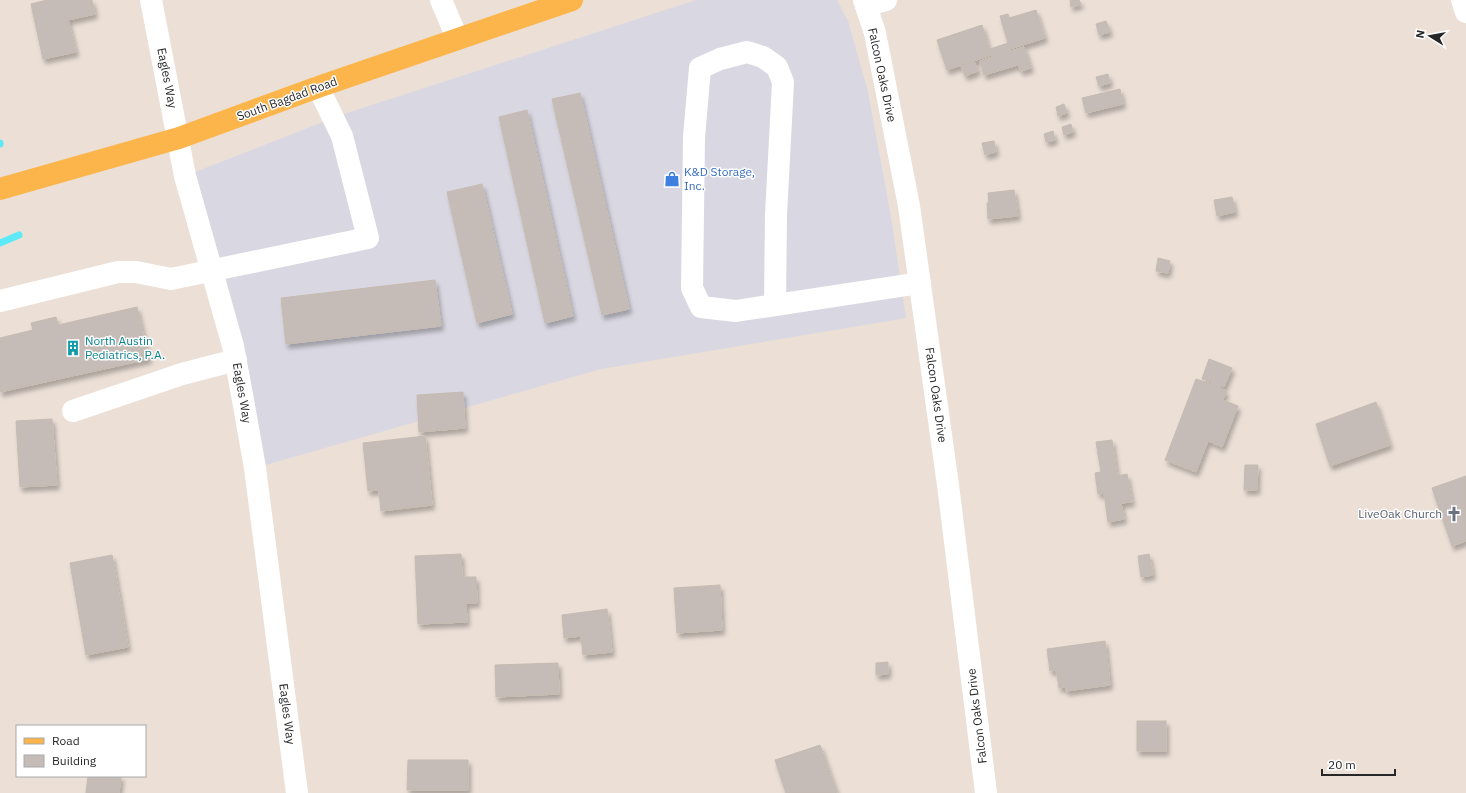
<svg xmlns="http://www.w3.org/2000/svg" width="1466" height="793" font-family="'IBM Plex Sans',sans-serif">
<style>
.industrial{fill:#d9d8e2}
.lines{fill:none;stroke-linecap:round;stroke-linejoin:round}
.stream{stroke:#5ee9f8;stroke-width:7}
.building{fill:#c6bcb7;stroke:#c6bbb0;filter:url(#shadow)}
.minor{stroke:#fff;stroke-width:22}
.major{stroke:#fcb54b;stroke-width:22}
.labels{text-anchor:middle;stroke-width:3;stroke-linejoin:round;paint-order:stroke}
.street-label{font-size:12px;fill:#272727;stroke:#fff}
.shop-label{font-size:12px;fill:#366cbe;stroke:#fff;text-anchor:start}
.culture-label{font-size:12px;fill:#0d838f;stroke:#fff;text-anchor:start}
.worship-label{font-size:12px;fill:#5b616d;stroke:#fff;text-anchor:end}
</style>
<defs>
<filter id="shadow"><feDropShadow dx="2.5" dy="4.5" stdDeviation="2" flood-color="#0004"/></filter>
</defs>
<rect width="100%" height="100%" fill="#ebdfd6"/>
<path class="industrial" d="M696,0H837L848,21L868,92L892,223L906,318L601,369L255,468L185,176L338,116Z"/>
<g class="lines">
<g class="stream">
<path d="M0,143V144"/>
<path d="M0,243L19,235"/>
</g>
</g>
<g class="building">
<path d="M47,0H92L95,14L68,20L76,52L43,59L31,4Z"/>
<path d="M1070,0H1079L1081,4L1071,7Z"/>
<path d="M1036,10L1045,38L1010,49L1011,51L1024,47L1031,68L1021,71L1018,65L984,75L980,61L992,57L990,49L1008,43L1000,16L1008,14L1009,18Z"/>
<path d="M1106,21L1110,32L1099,35L1096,24Z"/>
<path d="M982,25L991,55L947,70L937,40Z"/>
<path d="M974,61L978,71L965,76L961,66Z"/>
<path d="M1108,74L1110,83L1099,86L1096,77Z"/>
<path d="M1120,89L1123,104L1086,113L1082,98Z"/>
<path d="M580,93L629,309L602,315L552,99Z"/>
<path d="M1064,104L1067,113L1058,116L1056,107Z"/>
<path d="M527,110L573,316L545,323L499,117Z"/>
<path d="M1071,124L1073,132L1064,135L1062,127Z"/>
<path d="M1053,131L1055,140L1046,142L1044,134Z"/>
<path d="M994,141L996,152L985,155L982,143Z"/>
<path d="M482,184L512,314L477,323L447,192Z"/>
<path d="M1014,190L1018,216L988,219L987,203H989L988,193Z"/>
<path d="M1232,197L1235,212L1217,216L1214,200Z"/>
<path d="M1158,258L1170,261L1168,273L1156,271Z"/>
<path d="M435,280L441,326L286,344L281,298Z"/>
<path d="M137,307L149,359L0,392V338L33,330L31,323L56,317L58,325Z"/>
<path d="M1209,359L1232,368L1224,387L1221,386L1220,388L1226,391L1223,400L1238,406L1222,447L1208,441L1196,472L1165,460L1196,379L1211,384L1212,382L1202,379Z"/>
<path d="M463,392L465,428L419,432L417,395Z"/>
<path d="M1376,402L1390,445L1330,466L1316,424Z"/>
<path d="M52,419L57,485L20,487L16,421Z"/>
<path d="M425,436L432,505L381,511L379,490L368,491L363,443Z"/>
<path d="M1112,440L1117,476L1127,474L1132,502L1121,503L1124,519L1108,522L1104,493L1098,494L1095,473L1101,472L1096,442Z"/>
<path d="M1245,465H1258L1257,490H1244Z"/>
<path d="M1466,476V541L1452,546L1432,488Z"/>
<path d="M461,554L462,577H476L477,603H466L467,622L418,624L415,556Z"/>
<path d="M1149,554L1153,575L1141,577L1138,556Z"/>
<path d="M112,555L128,647L86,655L70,563Z"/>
<path d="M720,585L722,630L677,633L674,588Z"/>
<path d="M607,609L612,652L583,655L581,636L564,638L562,615Z"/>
<path d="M1105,641L1110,685L1066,691V687L1059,688L1056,670L1050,671L1047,649Z"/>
<path d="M888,662V674L876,675V663Z"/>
<path d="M558,663L559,694L496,697L495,665Z"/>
<rect x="1137" y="721" width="29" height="30"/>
<path d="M820,745L837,793H786L775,760Z"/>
<path d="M408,760H468V790H407Z"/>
<path d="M88,776H121L119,793H86Z"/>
</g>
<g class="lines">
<g class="minor">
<path d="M151,0L185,176L233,346L243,400L255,468L297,793"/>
<path d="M441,0L457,38"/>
<path d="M864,0L875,33L909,206L948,485L986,793"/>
<path d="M1462,0L1466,12"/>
<path d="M866,6L886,0"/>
<path d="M0,301L118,272H136L171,279L368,238L342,136L318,87"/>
<path d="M775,305L776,215L783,82L777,67L763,57L747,52L720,59L700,68L694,137L692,288L701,307L736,311L920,283"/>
<path d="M73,411L182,374L236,360"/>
</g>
<path class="major" d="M0,189L179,138L318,87L572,0"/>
</g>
<defs>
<symbol id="shop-bare" viewBox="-9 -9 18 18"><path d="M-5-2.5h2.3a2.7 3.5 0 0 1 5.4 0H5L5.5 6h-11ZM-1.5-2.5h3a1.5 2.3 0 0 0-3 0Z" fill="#3f7fe0" stroke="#fff" stroke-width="2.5" paint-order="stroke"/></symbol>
<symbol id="building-bare" viewBox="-9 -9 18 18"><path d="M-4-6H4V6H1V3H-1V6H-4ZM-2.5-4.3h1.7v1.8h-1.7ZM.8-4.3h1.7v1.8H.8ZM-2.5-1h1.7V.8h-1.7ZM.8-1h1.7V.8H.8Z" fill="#0f9aa8" stroke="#fff" stroke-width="2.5" paint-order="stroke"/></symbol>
<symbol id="church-bare" viewBox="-9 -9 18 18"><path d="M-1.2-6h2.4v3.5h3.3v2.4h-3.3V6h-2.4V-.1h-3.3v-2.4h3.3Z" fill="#6b7280" stroke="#fff" stroke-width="2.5" paint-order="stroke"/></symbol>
</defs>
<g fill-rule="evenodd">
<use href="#shop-bare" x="661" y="168" width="22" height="22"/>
<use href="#building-bare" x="62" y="337" width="22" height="22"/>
<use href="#church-bare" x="1443" y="503" width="22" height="22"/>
</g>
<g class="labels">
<g class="street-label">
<text transform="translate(882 75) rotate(78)" y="4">Falcon Oaks Drive</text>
<text transform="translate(167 78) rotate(79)" y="4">Eagles Way</text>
<text transform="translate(287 99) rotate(-20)" y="4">South Bagdad Road</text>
<text transform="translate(242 393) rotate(80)" y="4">Eagles Way</text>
<text transform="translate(936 395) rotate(82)" y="4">Falcon Oaks Drive</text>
<text transform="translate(287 714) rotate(83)" y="4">Eagles Way</text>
<text transform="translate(977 716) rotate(-97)" y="4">Falcon Oaks Drive</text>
</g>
<g class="shop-label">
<text x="684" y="176">K&amp;D Storage,<tspan x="684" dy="14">Inc.</tspan></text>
</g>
<g class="culture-label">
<text x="85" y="345">North Austin<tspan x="85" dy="14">Pediatrics, P.A.</tspan></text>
</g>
<g class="worship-label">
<text x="1442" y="518">LiveOak Church</text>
</g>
</g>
<rect x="16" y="725" width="130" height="52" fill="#ffffff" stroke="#a9a9a9"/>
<rect x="24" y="738" width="20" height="6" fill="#fcb54b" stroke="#a9a9a9"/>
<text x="52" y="745" font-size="12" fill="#272727">Road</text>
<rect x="24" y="755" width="20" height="12" fill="#c6bcb7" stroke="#a9a9a9"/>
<text x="52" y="765" font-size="12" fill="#272727">Building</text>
<g transform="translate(1430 36) rotate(281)" stroke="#ffffff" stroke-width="3" paint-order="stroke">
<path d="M0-3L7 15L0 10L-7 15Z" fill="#272727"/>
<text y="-6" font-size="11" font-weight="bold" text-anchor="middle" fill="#272727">N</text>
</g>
<path d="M1322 769v6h73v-6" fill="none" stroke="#272727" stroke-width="2"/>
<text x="1328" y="769" font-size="12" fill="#272727" stroke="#ffffff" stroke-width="3" paint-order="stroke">20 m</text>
</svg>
